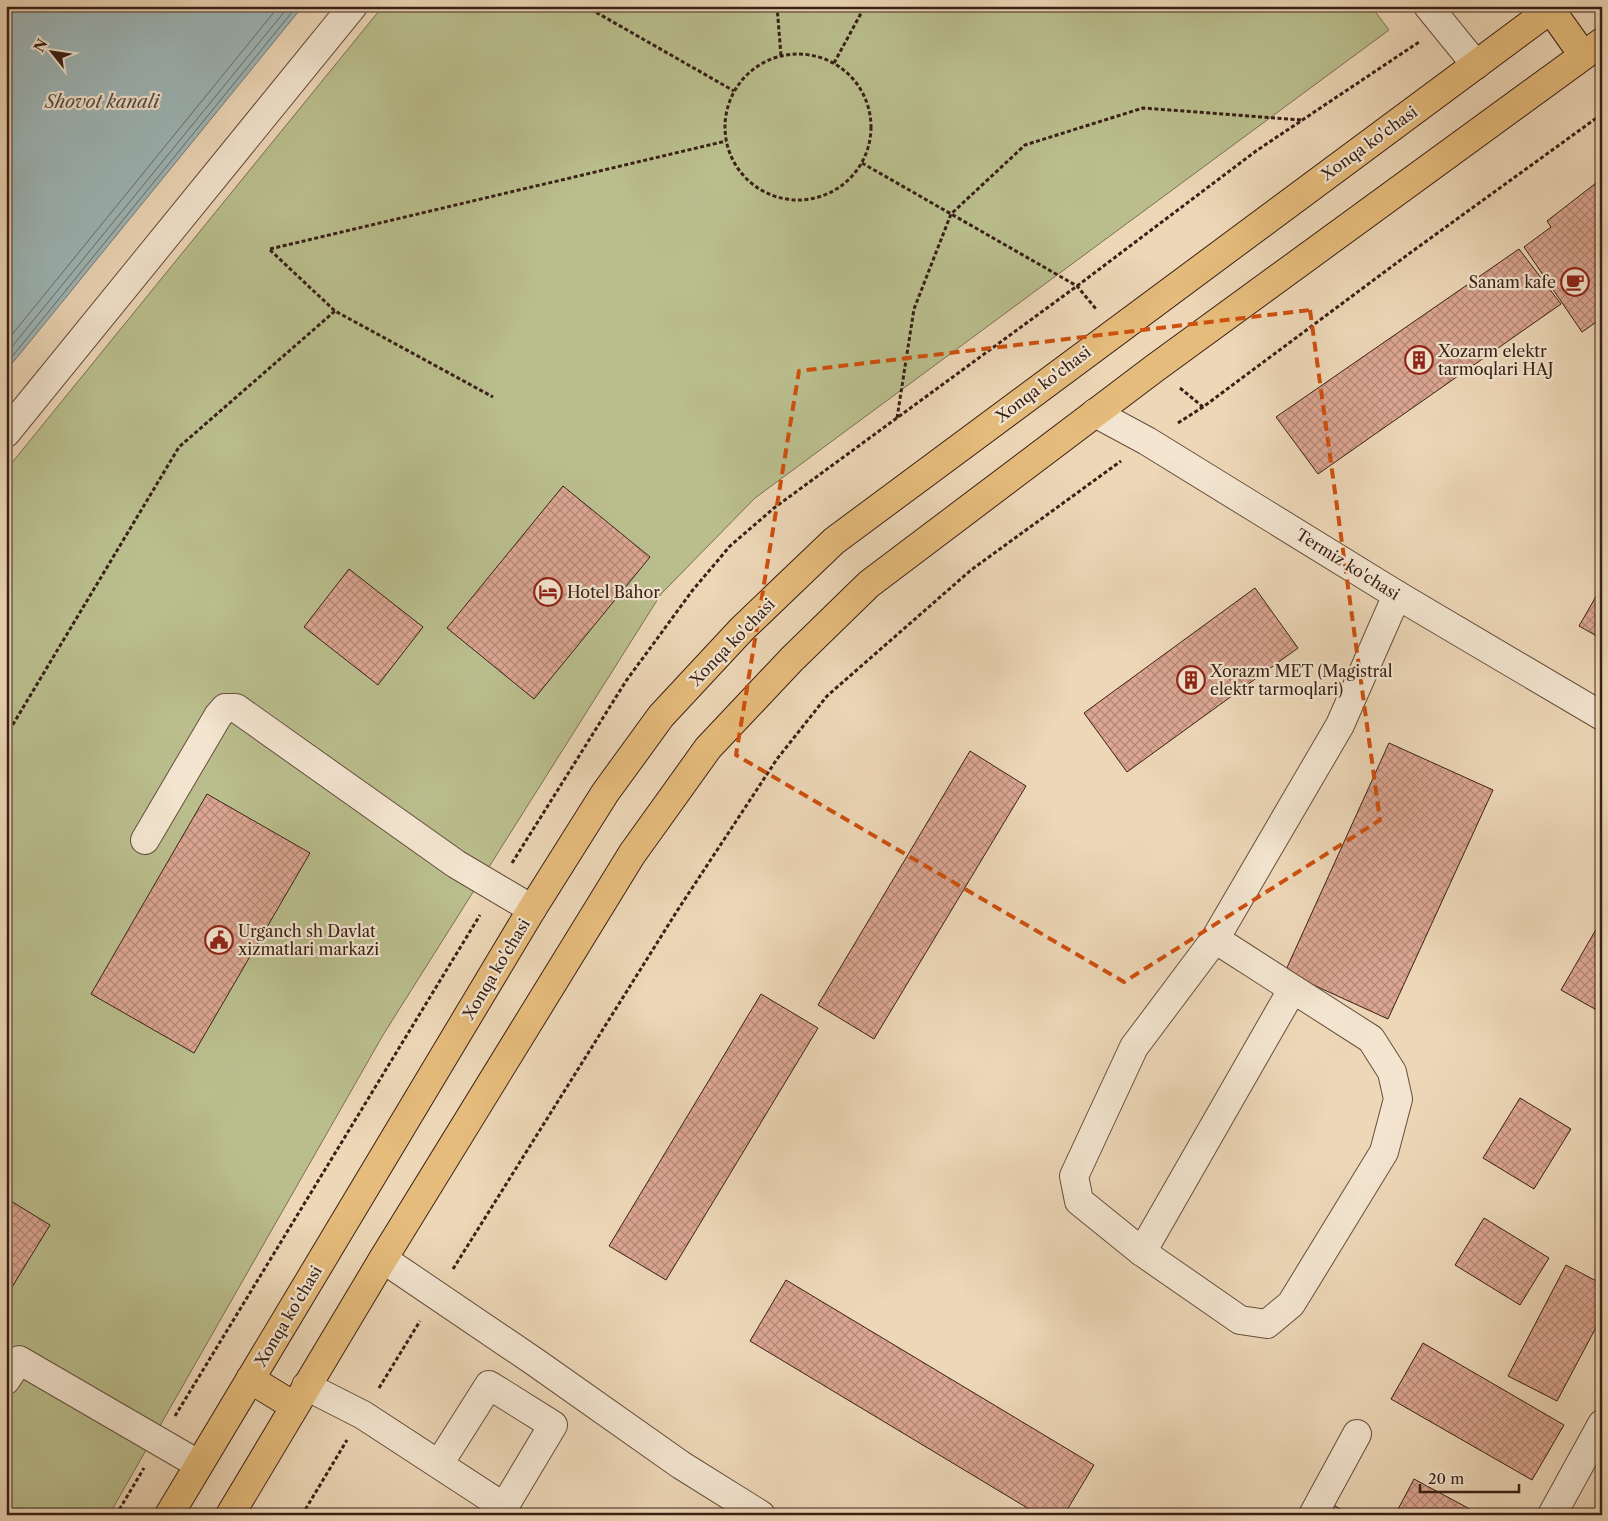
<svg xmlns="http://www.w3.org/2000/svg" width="1608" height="1521" font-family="'Libre Caslon Text',serif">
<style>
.green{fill:#babe8d;stroke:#7a6f52}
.water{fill:#9db7b9;stroke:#757b78}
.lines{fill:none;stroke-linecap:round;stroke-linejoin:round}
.shore{stroke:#6b6c68;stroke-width:1}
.building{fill:url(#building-cross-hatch);stroke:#392016}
.minor-casing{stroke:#664e3e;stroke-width:30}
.major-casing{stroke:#392016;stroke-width:30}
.path{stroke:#392016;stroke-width:3;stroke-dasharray:4 2.5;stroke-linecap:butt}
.minor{stroke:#f3e5d0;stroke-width:28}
.major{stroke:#e6bc7c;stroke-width:28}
.marked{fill:none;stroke:#ce500e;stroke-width:4;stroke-dasharray:10 6;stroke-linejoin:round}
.labels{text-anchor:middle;stroke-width:4.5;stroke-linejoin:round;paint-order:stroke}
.street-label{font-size:16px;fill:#392016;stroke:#f3e5d0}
.poi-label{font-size:16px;fill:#392016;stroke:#f3e5d0;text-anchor:start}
.water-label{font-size:18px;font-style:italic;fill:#574d47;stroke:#f3e5d0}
</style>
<defs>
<pattern id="building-cross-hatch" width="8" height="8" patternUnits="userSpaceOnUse" patternTransform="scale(1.25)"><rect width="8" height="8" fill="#dca692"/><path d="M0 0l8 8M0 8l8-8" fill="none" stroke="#b38776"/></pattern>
</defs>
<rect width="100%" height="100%" fill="#edd7b7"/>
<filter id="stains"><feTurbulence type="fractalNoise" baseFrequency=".004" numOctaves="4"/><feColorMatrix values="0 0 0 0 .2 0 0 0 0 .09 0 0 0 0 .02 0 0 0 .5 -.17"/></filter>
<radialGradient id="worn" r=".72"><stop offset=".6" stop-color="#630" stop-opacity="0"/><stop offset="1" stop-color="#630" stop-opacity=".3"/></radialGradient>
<path class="green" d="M383,6H1371L1389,30L755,498L661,594L383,1035L109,1515H6V470Z"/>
<path class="water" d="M6,6H303L6,371Z"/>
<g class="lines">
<g class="shore">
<path d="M6,342L279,6"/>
<path d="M6,354L289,6"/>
<path d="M6,364L297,6"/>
</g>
</g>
<g class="building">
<path d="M1596,183L1602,191V318L1582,332L1524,247L1551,227L1547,221Z"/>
<path d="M1519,249L1561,304L1318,474L1276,417Z"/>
<path d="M563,486L650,557L534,699L447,628Z"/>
<path d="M349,569L423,627L378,685L304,627Z"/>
<path d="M1602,586V639L1579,626Z"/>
<path d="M1255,588L1298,648L1127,772L1084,713Z"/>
<path d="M1389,743L1493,790L1388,1019L1285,972Z"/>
<path d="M970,751L1026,786L874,1039L818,1005Z"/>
<path d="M207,794L310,853L194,1053L91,994Z"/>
<path d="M1602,919V1013L1561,990Z"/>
<path d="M761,994L818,1028L666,1280L609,1246Z"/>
<path d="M1520,1098L1571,1129L1534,1189L1483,1158Z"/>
<path d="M6,1198L50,1225L6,1297Z"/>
<path d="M1484,1218L1549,1258L1520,1305L1455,1265Z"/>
<path d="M1566,1265L1602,1284V1316L1557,1401L1508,1376Z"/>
<path d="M786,1280L1094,1465L1064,1515H1039L750,1341Z"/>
<path d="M1423,1343L1564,1425L1532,1480L1391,1399Z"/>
<path d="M1414,1479L1481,1515H1395Z"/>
<path d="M1333,1505L1352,1515H1328Z"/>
</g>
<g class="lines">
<defs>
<g id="minor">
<path d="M1428,6L1476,65"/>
<path d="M1095,413L1147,441L1397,595L1602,716"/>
<path d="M6,433L353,6"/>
<path d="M145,840L218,716L225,708H236L456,864L532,909"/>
<path d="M1215,939L1371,1039L1392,1072L1398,1099L1384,1152L1291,1304L1267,1324L1240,1320L1142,1252L1079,1201L1074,1176L1134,1047L1215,939L1340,725L1397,595"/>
<path d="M1142,1252L1292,990"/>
<path d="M383,1259L535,1362L681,1465L761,1515"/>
<path d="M6,1380L19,1360L198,1464"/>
<path d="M306,1386L363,1415L504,1507L553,1425L489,1385L439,1464"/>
<path d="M1313,1515L1357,1434"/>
<path d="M1552,1515L1602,1424"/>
</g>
<g id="major">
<path d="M1551,10L1583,55"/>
<path d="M250,1379L294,1406"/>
<path d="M169,1515L532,909L605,793L661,716L742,629L834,541L1555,6"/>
<path d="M230,1515L383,1259L632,854L708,748L792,659L869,584L1155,368L1602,42"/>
</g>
</defs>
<use href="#minor" class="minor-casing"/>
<use href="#major" class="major-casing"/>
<g class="path">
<path d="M585,6L734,91"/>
<path d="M777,6L781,56"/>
<circle cx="798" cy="127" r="73"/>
<path d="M834,63L865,6"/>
<path d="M862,163L1077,286L1096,309"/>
<path d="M270,249L726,141"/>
<path d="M270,250L335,311L493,397"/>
<path d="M1180,388L1203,407"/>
<path d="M897,418L914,309L951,214L1025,145L1143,108L1302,120"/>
<path d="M1178,423L1203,407L1410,253L1602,114"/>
<path d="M6,736L179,447L335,311"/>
<path d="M512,863L626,681L692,591L730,546L774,508L1077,286L1256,151L1419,42"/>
<path d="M453,1269L677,911L777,759L827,696L971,570L1121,461"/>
<path d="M379,1388L420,1321"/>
<path d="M175,1416L480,915"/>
<path d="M116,1515L144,1468"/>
<path d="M302,1515L347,1440"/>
</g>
<use href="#minor" class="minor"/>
<use href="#major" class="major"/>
</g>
<path class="marked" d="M1310,310L1380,820L1124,982L736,755L799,371Z"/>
<defs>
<symbol id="cafe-ring" viewBox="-11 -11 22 22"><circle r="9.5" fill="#f3e5d0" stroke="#8f2418" stroke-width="1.5"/><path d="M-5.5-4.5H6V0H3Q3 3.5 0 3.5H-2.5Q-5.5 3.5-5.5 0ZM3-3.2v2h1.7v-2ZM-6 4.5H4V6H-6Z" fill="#8f2418"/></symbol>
<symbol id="building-ring" viewBox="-11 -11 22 22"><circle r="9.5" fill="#f3e5d0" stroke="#8f2418" stroke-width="1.5"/><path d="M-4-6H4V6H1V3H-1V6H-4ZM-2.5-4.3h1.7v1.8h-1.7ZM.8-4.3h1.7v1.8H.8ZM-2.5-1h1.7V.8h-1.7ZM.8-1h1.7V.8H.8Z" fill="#8f2418"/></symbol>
<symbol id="hotel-ring" viewBox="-11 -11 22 22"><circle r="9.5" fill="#f3e5d0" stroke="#8f2418" stroke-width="1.5"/><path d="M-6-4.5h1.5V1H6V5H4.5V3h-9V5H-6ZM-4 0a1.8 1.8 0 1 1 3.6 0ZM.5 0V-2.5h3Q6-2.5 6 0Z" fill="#8f2418"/></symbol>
<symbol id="civic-ring" viewBox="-11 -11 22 22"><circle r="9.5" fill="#f3e5d0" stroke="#8f2418" stroke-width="1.5"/><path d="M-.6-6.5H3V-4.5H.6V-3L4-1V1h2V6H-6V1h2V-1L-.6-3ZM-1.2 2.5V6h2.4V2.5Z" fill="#8f2418"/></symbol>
</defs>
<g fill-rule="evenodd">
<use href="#cafe-ring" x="1559" y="266" width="32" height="32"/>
<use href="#building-ring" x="1403" y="344" width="32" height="32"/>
<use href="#hotel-ring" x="532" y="576" width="32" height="32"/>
<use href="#building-ring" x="1175" y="664" width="32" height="32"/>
<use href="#civic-ring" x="203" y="924" width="32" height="32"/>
</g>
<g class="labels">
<g class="street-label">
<text transform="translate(1369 143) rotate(-36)" y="6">Xonqa ko'chasi</text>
<text transform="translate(1043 384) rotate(-37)" y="6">Xonqa ko'chasi</text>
<text transform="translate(1348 564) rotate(32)" y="6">Termiz ko'chasi</text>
<text transform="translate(732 642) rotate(-46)" y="6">Xonqa ko'chasi</text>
<text transform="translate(496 969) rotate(-59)" y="6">Xonqa ko'chasi</text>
<text transform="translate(288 1316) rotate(-59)" y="6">Xonqa ko'chasi</text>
</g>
<g class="poi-label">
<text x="1556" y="288" text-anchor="end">Sanam kafe</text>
<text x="1438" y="357">Xozarm elektr<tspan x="1438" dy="18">tarmoqlari HAJ</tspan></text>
<text x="567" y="598">Hotel Bahor</text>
<text x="1210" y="677">Xorazm MET (Magistral<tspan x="1210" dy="18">elektr tarmoqlari)</tspan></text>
<text x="238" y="937">Urganch sh Davlat<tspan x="238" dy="18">xizmatlari markazi</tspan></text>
</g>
<g class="water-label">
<text x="102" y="108">Shovot kanali</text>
</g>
</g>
<rect width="1608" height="1521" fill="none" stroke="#edd7b7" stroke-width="25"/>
<rect x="8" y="8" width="1593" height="1506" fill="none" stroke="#392016" stroke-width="2.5"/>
<rect x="12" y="12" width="1583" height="1496" fill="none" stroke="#392016"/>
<g transform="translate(52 52) rotate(300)" stroke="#f3e5d0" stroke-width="4" paint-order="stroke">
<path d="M0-4L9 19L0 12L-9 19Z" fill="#392016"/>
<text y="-8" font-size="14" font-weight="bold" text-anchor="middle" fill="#392016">N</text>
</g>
<path d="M1420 1484v8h99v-8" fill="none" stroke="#392016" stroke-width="2.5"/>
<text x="1428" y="1484" font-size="15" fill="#392016" stroke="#f3e5d0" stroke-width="4" paint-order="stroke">20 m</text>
<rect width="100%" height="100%" filter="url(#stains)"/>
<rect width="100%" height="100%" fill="url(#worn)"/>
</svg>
